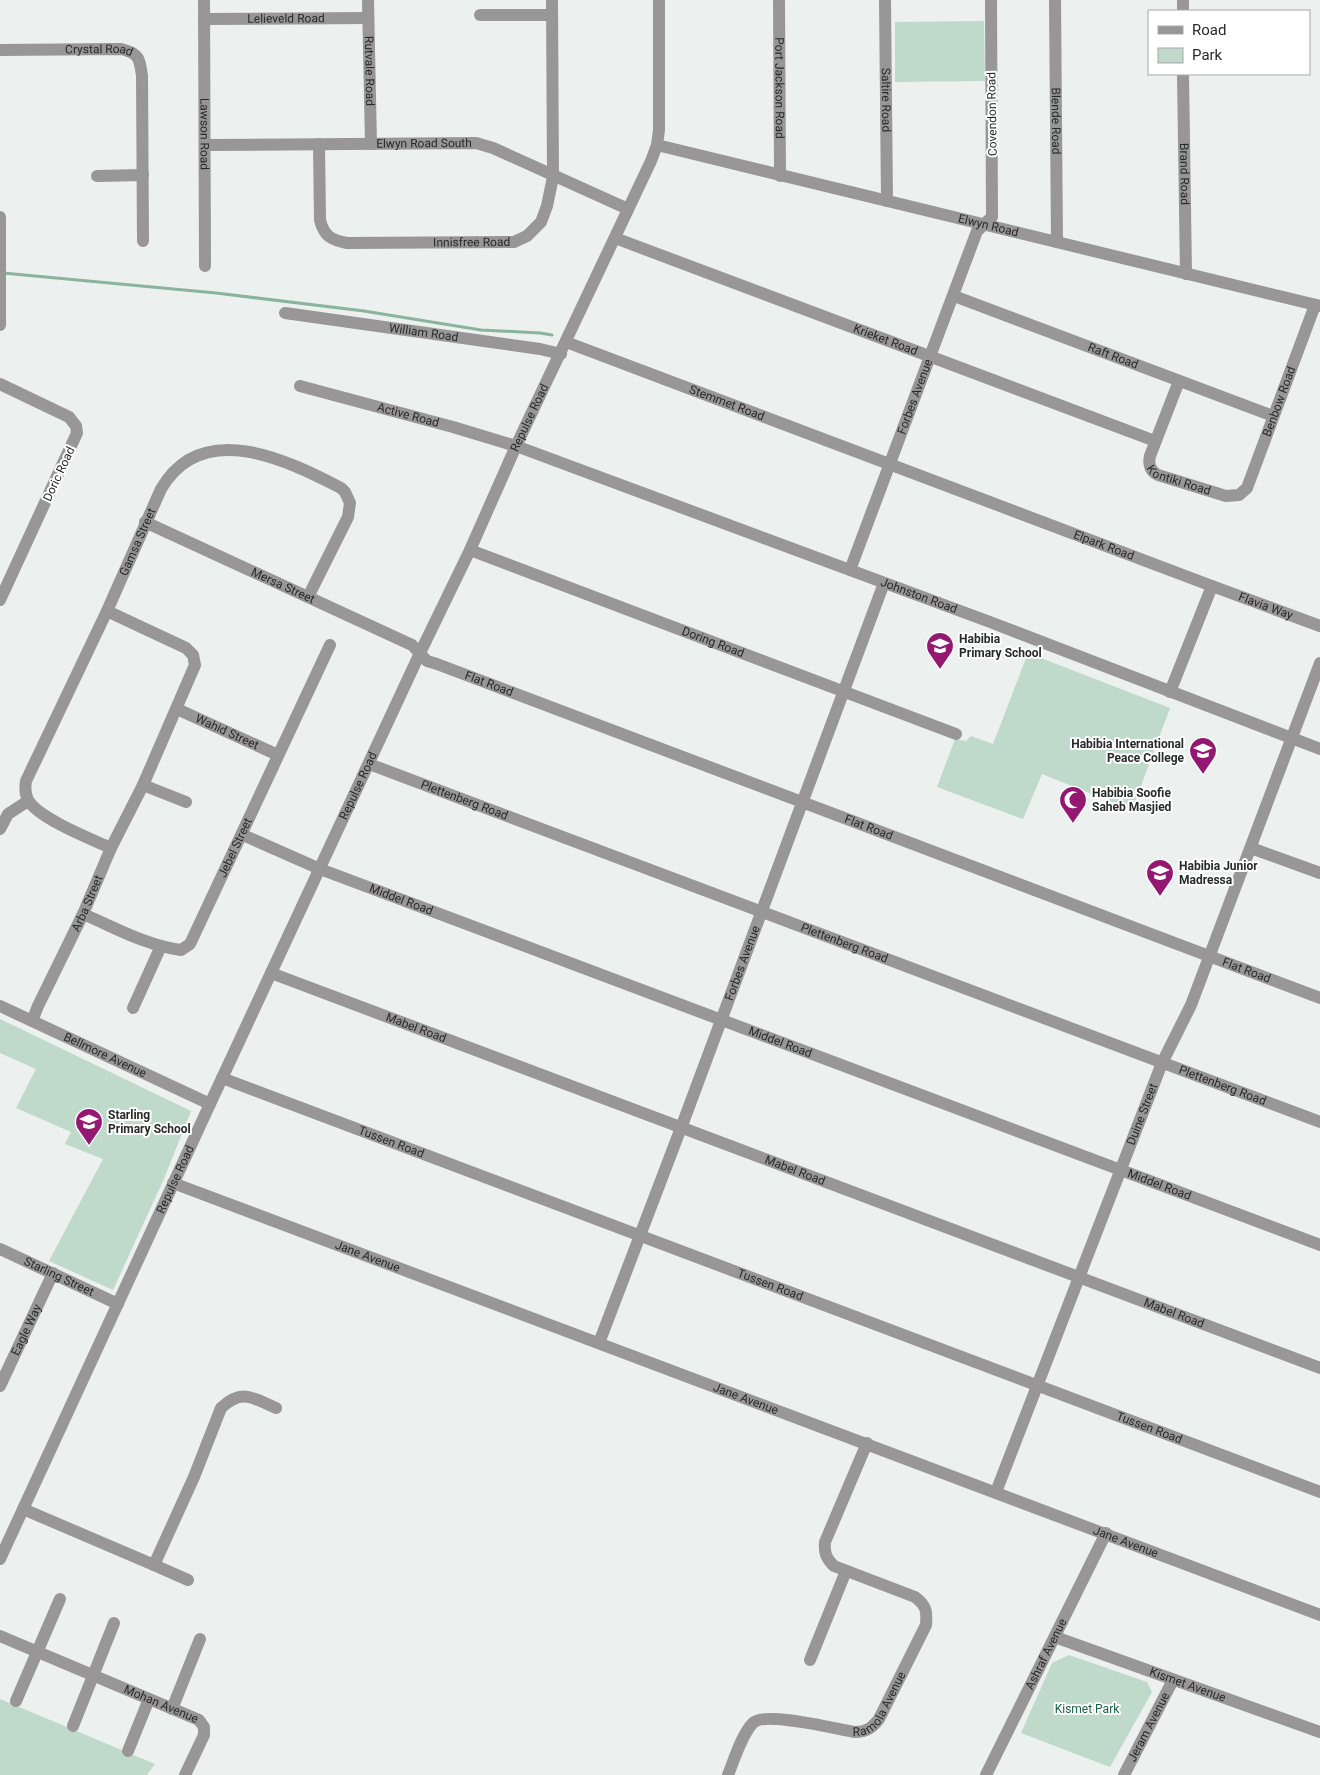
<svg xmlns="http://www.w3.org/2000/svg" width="1320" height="1775" font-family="Roboto,sans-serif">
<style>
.green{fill:#bfd9cb}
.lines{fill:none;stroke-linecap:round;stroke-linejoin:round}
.stream{stroke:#8ab49f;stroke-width:3}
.minor{stroke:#989697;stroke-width:12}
.labels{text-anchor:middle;stroke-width:4;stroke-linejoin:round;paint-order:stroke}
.street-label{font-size:12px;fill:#282929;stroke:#fff}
.poi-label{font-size:12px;font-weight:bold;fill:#282929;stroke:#fff;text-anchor:start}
.park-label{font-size:12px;fill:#1a6245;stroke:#fff}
</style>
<rect width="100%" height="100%" fill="#ecf0ee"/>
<g class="green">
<path d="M984,21L985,81L895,82V22Z"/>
<path d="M1028,653L1170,708L1132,810L1042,774L1023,819L937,787L955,739L966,741L971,736L993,744Z"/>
<path d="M0,1019L191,1111L163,1181L113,1290L49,1261L103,1159L65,1144L71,1132L16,1108L36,1069L0,1053Z"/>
<path d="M1069,1655L1147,1682L1152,1692L1110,1767L1021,1733L1052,1663Z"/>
<path d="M0,1699L155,1764L147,1775H0Z"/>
</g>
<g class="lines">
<path class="stream" d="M3,273L216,293L364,311L481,330L540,333L552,335"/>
<g class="minor">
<path id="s1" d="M204,0L205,266"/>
<path id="s2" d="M368,0L371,144"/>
<path id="s3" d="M779,0L780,176"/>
<path id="s4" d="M885,0L887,201"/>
<path id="s5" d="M1055,0L1057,242"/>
<path d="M1183,0V11"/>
<path d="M480,15H552"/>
<path id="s6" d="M204,19L368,18"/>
<path id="s7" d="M0,50L121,49C139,53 140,59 142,76L143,241"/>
<path id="s8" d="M1183,74L1186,274"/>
<path id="s9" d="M319,144L320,220C324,236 331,240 347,243L514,242L527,236L541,222L547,206L553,177L552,0"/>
<path id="s10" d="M206,145L476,143L493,148L628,209"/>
<path id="s11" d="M657,145L1320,306"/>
<path d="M97,176L143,175"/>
<path d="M0,217V325"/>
<path id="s12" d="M615,238L1155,441"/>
<path id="s13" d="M954,296L1273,416"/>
<path id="s14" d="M285,313L540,349L561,354"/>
<path id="s15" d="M566,342L1212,586L1320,626"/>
<path id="s16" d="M1179,381L1150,456C1148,464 1150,471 1158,475L1226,496L1239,495L1247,488L1315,305"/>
<path d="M0,384L69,417L76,426L77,433L0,600"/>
<path id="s17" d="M300,386L453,427L516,446L990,622L1320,749"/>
<path id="s18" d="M145,522L412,645L427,661L437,664L1320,998"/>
<path id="s19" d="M470,550L956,734"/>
<path id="s20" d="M850,570L977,231L992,217L991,0"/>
<path d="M1170,692L1212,586"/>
<path id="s21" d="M177,709L278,755"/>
<path id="s22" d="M369,764L1320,1122"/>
<path d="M143,785L186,802"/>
<path d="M0,829L8,814L28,801"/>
<path id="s23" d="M243,835L320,869L1320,1245"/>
<path id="s24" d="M111,848C91,839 38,818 28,800C25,794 25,787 26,781L107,611L161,489C202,418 287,460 341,488L345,492L350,503L348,517L308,597"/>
<path d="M1251,848L1320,873"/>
<path id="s25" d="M83,914C114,927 147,946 181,950L190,944L330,645"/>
<path id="s26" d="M271,973L1320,1368"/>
<path id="s27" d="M0,1006L210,1104"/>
<path d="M133,1008L161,946"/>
<path id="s28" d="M32,1021L38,1006L83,914L111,848L143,785L195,665L193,655L186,648L107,611"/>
<path id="s29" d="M222,1078L1320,1492"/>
<path id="s30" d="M173,1183L1320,1615"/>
<path id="s31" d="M0,1249L118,1304"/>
<path id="s32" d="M599,1343L684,1120L884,583"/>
<path id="s33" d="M0,1386L53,1273"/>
<path id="s34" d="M996,1492L1162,1063L1191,1005L1320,663"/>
<path d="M23,1509L154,1565L194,1477L221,1408C242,1388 253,1398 276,1408"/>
<path id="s35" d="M0,1559L210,1104L420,653L470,550L516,446L651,161L657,145L659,130V0"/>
<path d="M154,1565L188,1580"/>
<path id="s36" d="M0,1636L199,1720L204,1727V1735L185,1775"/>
<path id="s37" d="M1055,1637L1320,1732"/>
<path d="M810,1660L846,1571"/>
<path d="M16,1701L60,1599"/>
<path d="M172,1709L200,1639"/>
<path d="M73,1726L114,1623"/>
<path d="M128,1751L149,1699"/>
<path id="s38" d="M728,1775C734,1760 742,1734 753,1723C765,1711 836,1729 855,1732C866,1732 872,1728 879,1719L926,1625C927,1612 927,1606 915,1597L834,1566C826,1558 824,1553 825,1542L867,1443"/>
<path id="s39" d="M986,1775L1106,1533"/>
<path id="s40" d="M1124,1775L1173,1680"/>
</g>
</g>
<defs>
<symbol id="school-pin" viewBox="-11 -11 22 30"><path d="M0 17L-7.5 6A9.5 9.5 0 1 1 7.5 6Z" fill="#941872" stroke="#fff"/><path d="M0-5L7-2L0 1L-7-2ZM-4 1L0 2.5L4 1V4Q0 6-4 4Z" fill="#fff"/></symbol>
<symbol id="university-pin" viewBox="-11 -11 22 30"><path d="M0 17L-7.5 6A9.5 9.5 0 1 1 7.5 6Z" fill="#941872" stroke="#fff"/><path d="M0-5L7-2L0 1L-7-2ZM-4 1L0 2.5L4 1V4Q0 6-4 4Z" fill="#fff"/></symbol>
<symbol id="mosque-pin" viewBox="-11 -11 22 30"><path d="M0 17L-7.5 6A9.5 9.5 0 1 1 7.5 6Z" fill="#941872" stroke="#fff"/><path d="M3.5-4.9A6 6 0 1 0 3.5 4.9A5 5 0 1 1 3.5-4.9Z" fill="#fff"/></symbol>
</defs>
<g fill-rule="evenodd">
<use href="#school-pin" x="924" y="630" width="32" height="43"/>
<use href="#university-pin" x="1187" y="735" width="32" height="43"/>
<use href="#mosque-pin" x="1057" y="784" width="32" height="43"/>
<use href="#school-pin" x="1144" y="857" width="32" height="43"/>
<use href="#school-pin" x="73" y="1106" width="32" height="43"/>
</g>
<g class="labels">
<g class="street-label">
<text dy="4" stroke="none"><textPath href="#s6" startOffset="82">Lelieveld Road</textPath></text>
<text dy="4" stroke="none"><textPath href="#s7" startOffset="99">Crystal Road</textPath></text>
<text dy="4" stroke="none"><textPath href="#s2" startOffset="71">Rutvale Road</textPath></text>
<text dy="4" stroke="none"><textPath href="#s3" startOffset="88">Port Jackson Road</textPath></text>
<text dy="4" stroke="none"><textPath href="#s4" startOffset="100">Saltire Road</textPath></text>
<text transform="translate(992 114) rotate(-91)" y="4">Covendon Road</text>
<text dy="4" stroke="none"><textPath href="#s5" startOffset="121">Blende Road</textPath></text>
<text dy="4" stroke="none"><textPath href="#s1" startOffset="134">Lawson Road</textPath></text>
<text dy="4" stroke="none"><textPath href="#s10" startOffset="218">Elwyn Road South</textPath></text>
<text dy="4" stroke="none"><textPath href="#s8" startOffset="100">Brand Road</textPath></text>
<text dy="4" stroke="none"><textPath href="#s11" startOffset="341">Elwyn Road</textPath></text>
<text dy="4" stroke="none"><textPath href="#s9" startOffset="239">Innisfree Road</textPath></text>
<text dy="4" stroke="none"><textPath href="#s14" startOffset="140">William Road</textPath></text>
<text dy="4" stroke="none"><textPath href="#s12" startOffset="289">Krieket Road</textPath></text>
<text dy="4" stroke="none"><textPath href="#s13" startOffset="170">Raft Road</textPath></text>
<text dy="4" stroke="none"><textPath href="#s20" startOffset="185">Forbes Avenue</textPath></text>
<text dy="4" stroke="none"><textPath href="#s16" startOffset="290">Benbow Road</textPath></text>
<text dy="4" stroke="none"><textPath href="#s15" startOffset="172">Stemmet Road</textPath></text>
<text dy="4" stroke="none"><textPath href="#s17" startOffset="112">Active Road</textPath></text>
<text dy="4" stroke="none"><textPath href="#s35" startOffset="1258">Repulse Road</textPath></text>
<text transform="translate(59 474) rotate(-65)" y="4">Doric Road</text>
<text dy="4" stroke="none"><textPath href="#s16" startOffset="124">Kontiki Road</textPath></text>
<text dy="4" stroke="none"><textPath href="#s24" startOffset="380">Gamsa Street</textPath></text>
<text dy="4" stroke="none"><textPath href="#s15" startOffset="575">Elpark Road</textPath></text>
<text dy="4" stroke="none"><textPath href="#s18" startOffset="152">Mersa Street</textPath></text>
<text dy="4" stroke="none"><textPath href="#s17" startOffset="654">Johnston Road</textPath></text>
<text dy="4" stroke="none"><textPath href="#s15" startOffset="748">Flavia Way</textPath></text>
<text dy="4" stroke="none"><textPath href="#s19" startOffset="260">Doring Road</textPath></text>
<text dy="4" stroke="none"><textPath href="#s18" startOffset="382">Flat Road</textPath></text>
<text dy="4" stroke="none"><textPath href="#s21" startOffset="55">Wahid Street</textPath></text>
<text dy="4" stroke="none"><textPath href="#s35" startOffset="852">Repulse Road</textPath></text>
<text dy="4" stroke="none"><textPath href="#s22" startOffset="102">Plettenberg Road</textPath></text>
<text dy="4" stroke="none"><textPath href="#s18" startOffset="788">Flat Road</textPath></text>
<text dy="4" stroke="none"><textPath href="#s25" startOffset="222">Jebel Street</textPath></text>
<text dy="4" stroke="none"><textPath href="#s23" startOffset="171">Middel Road</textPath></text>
<text dy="4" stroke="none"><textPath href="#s28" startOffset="130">Arba Street</textPath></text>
<text dy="4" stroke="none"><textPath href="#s22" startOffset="508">Plettenberg Road</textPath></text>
<text dy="4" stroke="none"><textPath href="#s32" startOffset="406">Forbes Avenue</textPath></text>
<text dy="4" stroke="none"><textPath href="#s18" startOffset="1192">Flat Road</textPath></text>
<text dy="4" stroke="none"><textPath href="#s26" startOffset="155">Mabel Road</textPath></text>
<text dy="4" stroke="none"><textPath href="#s23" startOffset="576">Middel Road</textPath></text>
<text dy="4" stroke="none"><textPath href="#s27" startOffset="116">Bellmore Avenue</textPath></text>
<text dy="4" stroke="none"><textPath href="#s22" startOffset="912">Plettenberg Road</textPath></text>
<text dy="4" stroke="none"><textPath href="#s34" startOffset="405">Duine Street</textPath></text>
<text dy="4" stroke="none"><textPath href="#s29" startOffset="181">Tussen Road</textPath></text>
<text dy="4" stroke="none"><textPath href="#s26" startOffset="560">Mabel Road</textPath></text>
<text dy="4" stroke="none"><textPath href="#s35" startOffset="418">Repulse Road</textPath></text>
<text dy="4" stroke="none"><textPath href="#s23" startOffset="981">Middel Road</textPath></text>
<text dy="4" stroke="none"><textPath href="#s30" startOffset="208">Jane Avenue</textPath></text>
<text dy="4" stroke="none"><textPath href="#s31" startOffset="65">Starling Street</textPath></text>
<text dy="4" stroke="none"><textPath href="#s29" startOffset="586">Tussen Road</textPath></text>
<text dy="4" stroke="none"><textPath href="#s26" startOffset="965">Mabel Road</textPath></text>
<text dy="4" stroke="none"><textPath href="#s33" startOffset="62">Eagle Way</textPath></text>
<text dy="4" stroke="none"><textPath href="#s30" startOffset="612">Jane Avenue</textPath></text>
<text dy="4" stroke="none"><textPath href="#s29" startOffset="991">Tussen Road</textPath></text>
<text dy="4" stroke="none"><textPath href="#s30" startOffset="1018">Jane Avenue</textPath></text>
<text dy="4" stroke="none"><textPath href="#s39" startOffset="135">Ashraf Avenue</textPath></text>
<text dy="4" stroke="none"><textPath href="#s37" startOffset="141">Kismet Avenue</textPath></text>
<text dy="4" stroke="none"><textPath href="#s38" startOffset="201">Ramola Avenue</textPath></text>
<text dy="4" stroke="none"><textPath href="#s36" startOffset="175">Mohan Avenue</textPath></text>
<text dy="4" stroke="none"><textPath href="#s40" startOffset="54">Jeram Avenue</textPath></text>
</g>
<g class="poi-label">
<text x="959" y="643">Habibia<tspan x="959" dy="14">Primary School</tspan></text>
<text x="1184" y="748" text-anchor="end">Habibia International<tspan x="1184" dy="14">Peace College</tspan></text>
<text x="1092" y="797">Habibia Soofie<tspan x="1092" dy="14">Saheb Masjied</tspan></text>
<text x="1179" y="870">Habibia Junior<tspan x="1179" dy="14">Madressa</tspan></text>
<text x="108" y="1119">Starling<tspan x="108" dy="14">Primary School</tspan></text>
</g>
<g class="park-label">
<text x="1087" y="1713">Kismet Park</text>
</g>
</g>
<rect x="1148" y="10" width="162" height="65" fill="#ffffff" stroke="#a9a9a9"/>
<rect x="1158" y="26" width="25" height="8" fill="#989697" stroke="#a9a9a9"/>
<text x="1192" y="35" font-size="15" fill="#282929">Road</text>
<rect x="1158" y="48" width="25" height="15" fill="#bfd9cb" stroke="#a9a9a9"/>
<text x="1192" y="60" font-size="15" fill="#282929">Park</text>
</svg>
